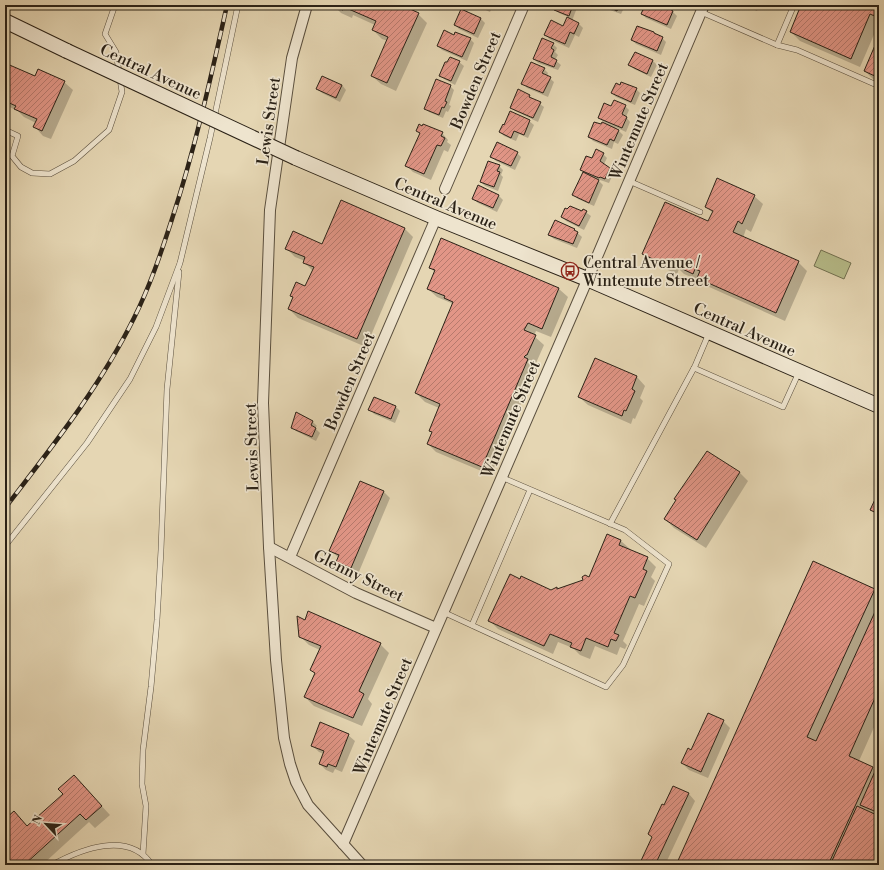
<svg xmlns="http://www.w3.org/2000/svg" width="884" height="870" font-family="'Libre Bodoni',serif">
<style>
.park{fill:#b7bd8a;stroke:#717050}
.shadow{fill:#0003}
.building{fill:url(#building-hatch);stroke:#2b2217}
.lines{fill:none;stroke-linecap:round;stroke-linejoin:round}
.lane-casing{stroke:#5a4f3e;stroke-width:6}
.street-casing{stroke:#5a4f3e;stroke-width:12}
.secondary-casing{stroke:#2b2217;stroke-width:16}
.lane{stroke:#eee4ce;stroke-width:5}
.street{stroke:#eee4ce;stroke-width:10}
.secondary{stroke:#eee4ce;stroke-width:14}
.rail-casing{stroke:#2b2217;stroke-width:4.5}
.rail{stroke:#eee4ce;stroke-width:3;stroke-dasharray:9;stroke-linecap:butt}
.secondary-bridge-casing{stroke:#2b2217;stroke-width:16;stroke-linecap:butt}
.secondary-bridge{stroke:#eee4ce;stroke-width:14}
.labels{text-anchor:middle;stroke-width:3.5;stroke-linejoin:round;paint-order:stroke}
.street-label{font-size:16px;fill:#2b2217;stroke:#eee4ce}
.poi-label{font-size:16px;fill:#2b2217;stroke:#eee4ce;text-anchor:start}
</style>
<defs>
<pattern id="building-hatch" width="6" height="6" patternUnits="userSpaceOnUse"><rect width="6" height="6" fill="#e29687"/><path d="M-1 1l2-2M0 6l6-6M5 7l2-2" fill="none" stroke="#b77a6d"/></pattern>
</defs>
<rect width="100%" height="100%" fill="#e5d6b3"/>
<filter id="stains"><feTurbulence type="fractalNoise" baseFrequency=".005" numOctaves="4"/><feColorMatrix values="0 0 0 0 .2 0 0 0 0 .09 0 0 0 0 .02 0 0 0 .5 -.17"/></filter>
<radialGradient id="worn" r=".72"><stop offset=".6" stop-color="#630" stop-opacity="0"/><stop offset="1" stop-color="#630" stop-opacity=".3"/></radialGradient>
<path class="park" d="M821,250L851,263L844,279L814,266Z"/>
<g class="shadow">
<path d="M333,5H399L418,14L427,23L396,91L381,84L372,76L388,41L382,39L373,30L375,25L353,15L352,18L341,13Z"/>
<path d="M475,5H493L490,12Z"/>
<path d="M557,5H578L572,21L579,24L583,28L579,37L575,35L569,48L549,39L545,34L563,27L568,17L559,13L555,9Z"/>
<path d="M606,5H622L624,8L621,14L610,10Z"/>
<path d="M646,5H660L673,12L677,16L671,29L646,18L642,14Z"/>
<path d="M744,5H760L757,11Z"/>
<path d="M802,5H879V23L860,67L800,41L791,32Z"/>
<path d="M481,19L485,23L478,38L459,29L455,25Z"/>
<path d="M662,38L666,42L661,55L636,44L632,40Z"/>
<path d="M879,38V82L874,80L865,71Z"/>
<path d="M470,39L474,43L467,61L442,50L438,46Z"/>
<path d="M553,44L557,48L555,52L558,55L555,60L561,65L558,70L538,63L534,59Z"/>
<path d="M450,58L459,62L464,66L455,85L444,79L440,75Z"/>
<path d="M653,61L657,65L651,77L634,69L630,65Z"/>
<path d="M5,64L36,78L64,82L73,90L51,139L43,136L35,127L36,123L24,117L18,111L5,105Z"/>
<path d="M544,69L548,73L547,76L554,82L548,97L527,88L523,83Z"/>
<path d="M342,85L346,90L340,102L322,93L317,89Z"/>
<path d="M450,86L454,90L449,105L451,106L448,112L446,111L443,118L429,112L425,108Z"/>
<path d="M636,89L640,93L635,105L616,97L612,93Z"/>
<path d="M529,96L544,107L538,122L515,111L511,107Z"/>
<path d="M625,106L629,110L626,117L630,122L626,132L615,127L623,135L618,144L614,142L612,149L593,141L589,137L607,125L599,118L612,107Z"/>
<path d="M529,121L534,125L528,138L519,134L516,141L504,136L500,132Z"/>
<path d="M417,131L442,133L448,140L447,142L451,145L448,152L444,150L431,180L413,172L407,166L420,134Z"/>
<path d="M517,153L521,157L515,170L496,161L492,157Z"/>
<path d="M603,154L607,158L604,164L614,172L609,183L597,179L603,185L594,206L578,199L574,195L587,175L581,170L592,160Z"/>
<path d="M499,166L503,170L501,175L503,177L498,191L485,186L481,182Z"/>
<path d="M499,196L503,200L497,212L478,203L473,199Z"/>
<path d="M754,196L763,204L751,232L746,229L743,238L798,262L807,271L785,321L707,286L703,282L684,274L679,269L677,274L652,263L643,254L709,222L713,213L706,207Z"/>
<path d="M341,201L405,229L413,237L366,347L298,318L289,309L294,298L291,296L306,288L313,271L304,262L305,261L295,257L286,248L322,245Z"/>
<path d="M584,211L591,216L584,230L566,221L562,217L583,213Z"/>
<path d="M574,230L582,237L577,248L554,239L549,235Z"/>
<path d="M442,239L559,289L568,297L551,337L536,331L534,336L544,345L536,363H535L533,366L536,368L491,475L436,452L428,444L432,433L430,430L439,408L425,402L416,393L453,306L451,303L437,297L428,289L435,273L430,267Z"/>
<path d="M596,359L637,377L645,386L640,398L643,401L635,419L633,418L631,424L588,405L579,397Z"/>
<path d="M374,398L396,407L400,411L395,423L374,414L370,409Z"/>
<path d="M312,421L317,426L315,428L320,433L316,441L296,431L292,427Z"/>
<path d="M740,473L748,481L706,548L674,528L665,519Z"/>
<path d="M360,482L384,492L390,498L358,574L344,568L338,561L339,558L331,551Z"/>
<path d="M879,494V517L871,510Z"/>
<path d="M621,541L630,549L629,551L647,558L656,567L651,577L655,581L644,606L639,604L623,641L627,645L625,649L620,647L617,655L595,646L590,659L580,655L573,648L558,642L553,654L498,629L490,621L521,580L551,591L557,589L558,590L590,578Z"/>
<path d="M874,590L879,595V716L859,761L879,772V865H677Z"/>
<path d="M300,636L380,644L389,653L368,699L372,704L362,726L314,706L305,697L315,674L311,670L320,650L309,645Z"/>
<path d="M723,721L730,728L708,778L689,770L682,763L692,751Z"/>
<path d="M348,735L355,741L342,772L335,769L333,773L326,770L320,764L324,754L319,752L312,745Z"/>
<path d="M74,776L110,815L95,828L89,822L42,865H5V821L27,827L64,794Z"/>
<path d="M673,787L689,794L695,801L665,865H640L653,838L649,834Z"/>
</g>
<g class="building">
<path d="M332,5H401L419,13L387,83L371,76L388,37L372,30L376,21L344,7L343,10Z"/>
<path d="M556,5H573L569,16L554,10Z"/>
<path d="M605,5H619L617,11Z"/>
<path d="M645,5H663L673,11L667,25L641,14Z"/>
<path d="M801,5H879V18L870,14L851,59L790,32Z"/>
<path d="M461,9L481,18L474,34L454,25Z"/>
<path d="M567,17L579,23L574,34L570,32L565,44L544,35L551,20L563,26Z"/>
<path d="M637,26L654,32V33L663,37L657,51L631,40Z"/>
<path d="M444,30L454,35L455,32L471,38L462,57L437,46Z"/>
<path d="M879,36V78L864,71Z"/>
<path d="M542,38L554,43L551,48L554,50L551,57L557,60L554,67L533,59Z"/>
<path d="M635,52L653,60L647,74L628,65Z"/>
<path d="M450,57L460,61L451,81L439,76L445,62H447Z"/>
<path d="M531,62L545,68L542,73L551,77L543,93L521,84Z"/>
<path d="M5,63L35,76L38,69L65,81L42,131L33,127L37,119L14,109L16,106L5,101Z"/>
<path d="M322,76L342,85L336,98L316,89Z"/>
<path d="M436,79L451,85L445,101L447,102L444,108L442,107L439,115L424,109Z"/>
<path d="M621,82L637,88L631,102L611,93L616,83L620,85Z"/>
<path d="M518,89L530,95L529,97L541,102L533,118L510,108Z"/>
<path d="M614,100L626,105L622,114L627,117L622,128L598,118L604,103L611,106Z"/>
<path d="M510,111L530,120L524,135L514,131L511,138L499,132L503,124L504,125Z"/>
<path d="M594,122L601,124L602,122L619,130L614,141L610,139L607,145L588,137Z"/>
<path d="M419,124L422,126L423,124L443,132L441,136L445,138L441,146L437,145L424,174L405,166L420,133L416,131Z"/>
<path d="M497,142L518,152L511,166L490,157Z"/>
<path d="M596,149L604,153L600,161L610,168L605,179L600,177L599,178L580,170L586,156L592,158Z"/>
<path d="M488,161L500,165L497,171L500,172L494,187L480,182Z"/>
<path d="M583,172L599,180L589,203L572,195Z"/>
<path d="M717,178L755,195L742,224L738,221L733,232L799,261L776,313L697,278L700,271L695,269L693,274L674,265L675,262L671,260L668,266L642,254L665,202L708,221L713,211L705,207Z"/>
<path d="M478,185L499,195L493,208L472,199Z"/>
<path d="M341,200L405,228L357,339L288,309L293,297L290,296L296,282L305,286L314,267L303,263L305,257L285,249L293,231L322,244Z"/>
<path d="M570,206L582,211L583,209L587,211L579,226L561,217L565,208L567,209Z"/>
<path d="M555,220L575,229L574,230L578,232L573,244L548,235Z"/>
<path d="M441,238L559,288L542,329L528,323L524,330L536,335L527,355H526L524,357L528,359L482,467L427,444L432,432L429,431L440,404L415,393L453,302L444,298L445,296L427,289L435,270L429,268Z"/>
<path d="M595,358L637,376L632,389L635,391L626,411L624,410L622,416L578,397Z"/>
<path d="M374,397L396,406L391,419L368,410Z"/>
<path d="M296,412L313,421L311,425L316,428L312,437L291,428Z"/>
<path d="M707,451L740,472L697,540L664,519L676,500L674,499Z"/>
<path d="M360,481L384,491L351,568L336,562L339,555L329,551Z"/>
<path d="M879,491V514L870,510Z"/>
<path d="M607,534L621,540L619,545L648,557L643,569L647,571L635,598L630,596L614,633L619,635L616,641L611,639L608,647L586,638L581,651L570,647L572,643L550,634L544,646L488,621L510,574L520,579L521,576L551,590L557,587V589L583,580L582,577L585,575L589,577Z"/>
<path d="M813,561L875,589L807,737L816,741L879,603V689L849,756L873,767L828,865H676Z"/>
<path d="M308,611L381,643L359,691L364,694L353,718L304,697L315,673L310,670L321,646L299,637L297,616L305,620Z"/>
<path d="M708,713L724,720L701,772L681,763L688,748L691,750Z"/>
<path d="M320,722L349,734L336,767L328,764L327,767L319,764L324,751L311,746Z"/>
<path d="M876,769L879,771V813L860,805Z"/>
<path d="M74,775L102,806L86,820L80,814L24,865H5V819L14,811L27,826L63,794L58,789Z"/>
<path d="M673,786L689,793L655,865H639L652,837L648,834L662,804L664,805Z"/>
<path d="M857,806L879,816V865H830Z"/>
</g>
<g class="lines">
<defs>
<g id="lane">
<path d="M701,12L777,45L797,50L879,86"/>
<path d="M777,45L794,5"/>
<path d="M5,130L18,136L12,156L21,167L32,173L50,174L74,161L109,130L122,92L116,52L105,34L115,5"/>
<path d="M629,181L700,212"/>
<path d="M694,368L783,407L799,372"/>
<path d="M610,524L695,366L709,333"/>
<path d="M5,546L87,443L130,379L156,327L180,263L210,138L238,5"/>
<path d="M443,612L606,687L623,665L669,564L625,530L501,477"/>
<path d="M472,625L530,490"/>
<path d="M143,854L146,806L142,784L143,750L151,687L157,620L161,550L167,389L179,272"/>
<path d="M52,865C81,849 129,830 152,865"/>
</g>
<g id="street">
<path d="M307,5L292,58L270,210L263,403L269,547L276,660L284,738L290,764L296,782L308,805L362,865"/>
<path d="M445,189L524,5"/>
<path d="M269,547L356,593L436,628"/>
<path d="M290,557L436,218"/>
<path d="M343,844L582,292L704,5"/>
</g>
<g id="secondary">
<path d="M5,21L67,51"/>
<path d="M296,158L436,218L587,279L879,406"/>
</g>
</defs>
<use href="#lane" class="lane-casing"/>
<use href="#street" class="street-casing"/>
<use href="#secondary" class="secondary-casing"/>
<use href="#lane" class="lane"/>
<use href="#street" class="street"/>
<use href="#secondary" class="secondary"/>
<defs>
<path id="rail" d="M5,508C51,448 100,387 134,318C150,286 161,253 172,219C195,149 211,77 227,5"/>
</defs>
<use href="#rail" class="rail-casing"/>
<use href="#rail" class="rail"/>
<defs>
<path id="secondary-bridge" d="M67,51L296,158"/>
</defs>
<use href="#secondary-bridge" class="secondary-bridge-casing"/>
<use href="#secondary-bridge" class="secondary-bridge"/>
</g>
<defs>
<symbol id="bus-ring" viewBox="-11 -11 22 22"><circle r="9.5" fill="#eee4ce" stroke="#8f2418" stroke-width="1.5"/><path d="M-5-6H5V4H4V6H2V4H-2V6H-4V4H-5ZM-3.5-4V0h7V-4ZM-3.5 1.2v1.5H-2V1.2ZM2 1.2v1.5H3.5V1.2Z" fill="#8f2418"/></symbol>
</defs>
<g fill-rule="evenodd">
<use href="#bus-ring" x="560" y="261" width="20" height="20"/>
</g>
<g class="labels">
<g class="street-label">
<text transform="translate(151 71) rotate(25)" y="6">Central Avenue</text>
<text transform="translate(475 80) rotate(-67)" y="6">Bowden Street</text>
<text transform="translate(268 121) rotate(-82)" y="6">Lewis Street</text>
<text transform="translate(638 121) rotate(-67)" y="6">Wintemute Street</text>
<text transform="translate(446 203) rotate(23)" y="6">Central Avenue</text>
<text transform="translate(745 329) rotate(24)" y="6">Central Avenue</text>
<text transform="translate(349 381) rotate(-67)" y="6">Bowden Street</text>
<text transform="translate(510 419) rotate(-67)" y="6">Wintemute Street</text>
<text transform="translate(251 447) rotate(-92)" y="6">Lewis Street</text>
<text transform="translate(359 575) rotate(26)" y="6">Glenny Street</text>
<text transform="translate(382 716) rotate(-67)" y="6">Wintemute Street</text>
</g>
<g class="poi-label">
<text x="583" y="268">Central Avenue /<tspan x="583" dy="18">Wintemute Street</tspan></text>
</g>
</g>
<rect width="884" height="870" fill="none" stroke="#e5d6b3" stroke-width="20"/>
<rect x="6" y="6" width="872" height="858" fill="none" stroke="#2b2217" stroke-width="2"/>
<rect x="10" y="10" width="864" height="850" fill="none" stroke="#2b2217"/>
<g transform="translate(46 824) rotate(296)" stroke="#eee4ce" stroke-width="3" paint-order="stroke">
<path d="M0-3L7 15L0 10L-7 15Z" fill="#2b2217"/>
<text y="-6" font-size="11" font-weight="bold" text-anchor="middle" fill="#2b2217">N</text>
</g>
<rect width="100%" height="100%" filter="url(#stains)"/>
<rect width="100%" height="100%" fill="url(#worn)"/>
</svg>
